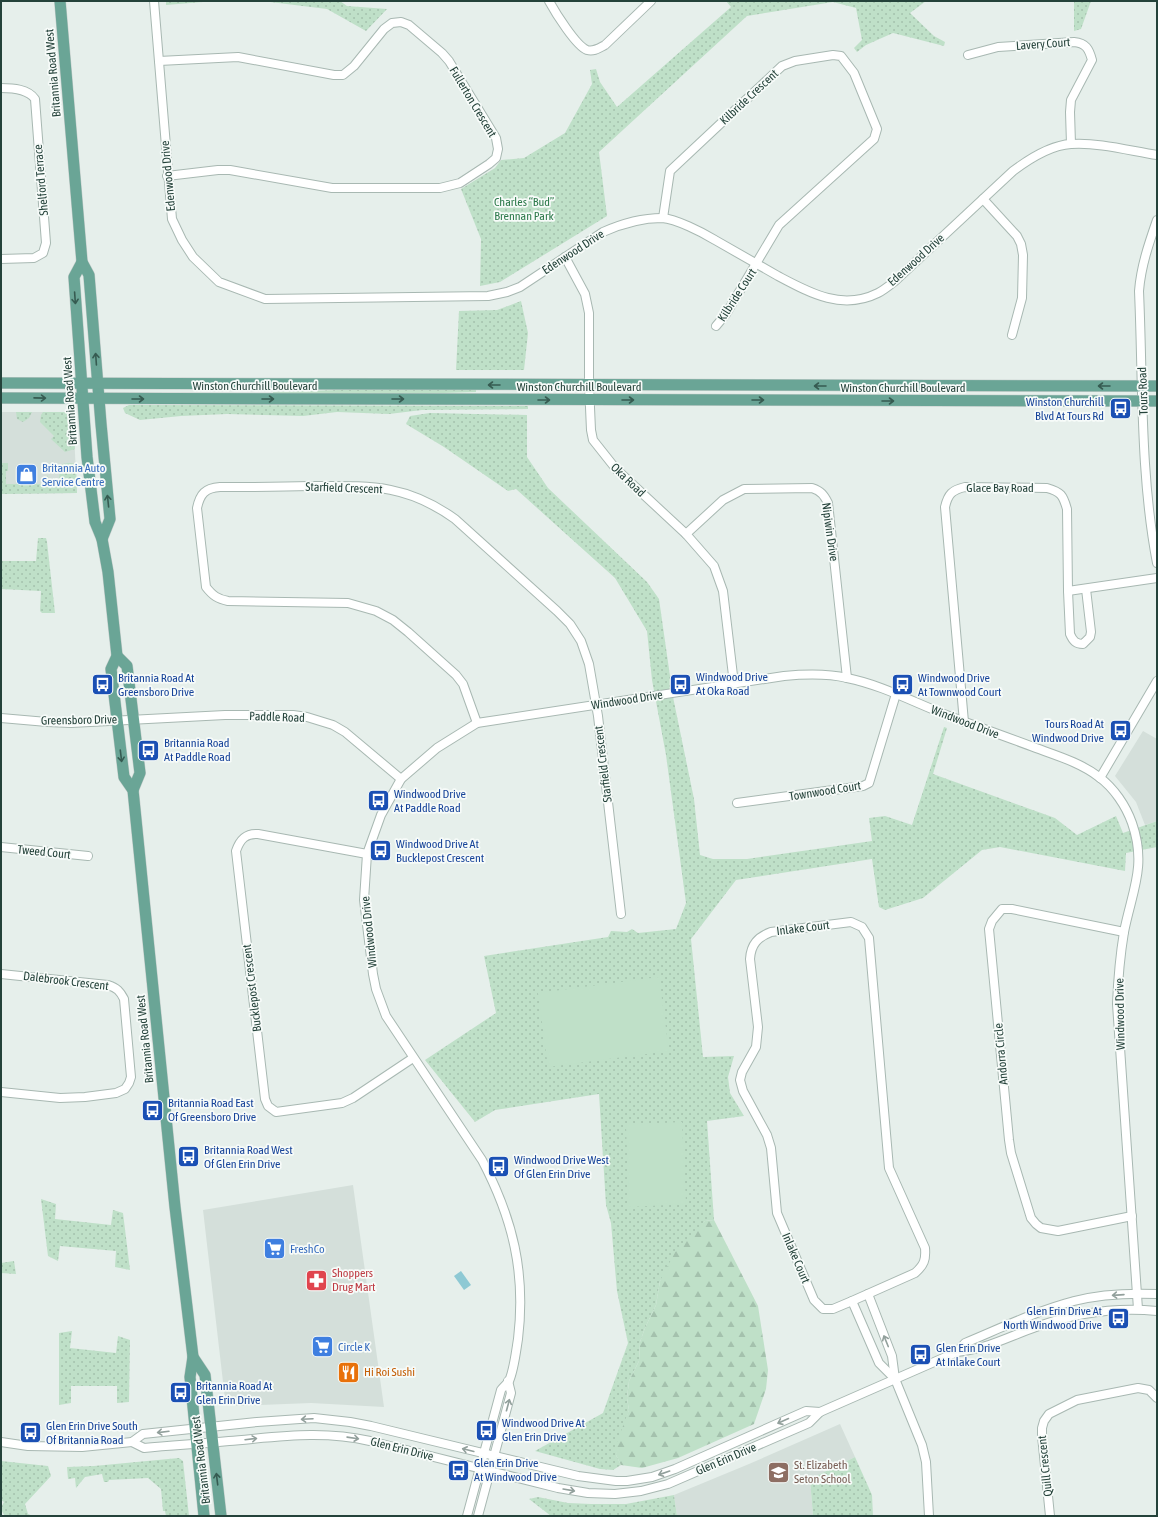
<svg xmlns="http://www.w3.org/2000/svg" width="1158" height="1517" font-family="'Asap Condensed',sans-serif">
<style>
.built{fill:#d4dfda}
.grass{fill:url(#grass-dots)}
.forest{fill:url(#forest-firs)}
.pitch{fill:#bfe0c8}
.water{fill:#8ec9d4}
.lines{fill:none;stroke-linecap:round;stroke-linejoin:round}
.minor-casing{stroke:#a8b8b2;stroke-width:10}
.major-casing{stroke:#c2cac8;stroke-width:12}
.minor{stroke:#fff;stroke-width:8}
.major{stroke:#6aa596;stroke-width:11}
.oneway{stroke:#365b51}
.oneway2{stroke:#92a09c}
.labels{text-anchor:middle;stroke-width:3.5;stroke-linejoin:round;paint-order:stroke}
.street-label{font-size:12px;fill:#24423a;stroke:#f7fbf9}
.park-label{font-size:12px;fill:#2d7a4b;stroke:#f7fbf9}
.transit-label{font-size:12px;fill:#164399;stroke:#f7fbf9;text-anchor:start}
.shop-label{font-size:12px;fill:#366cbe;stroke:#f7fbf9;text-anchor:start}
.health-label{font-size:12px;fill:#be3a42;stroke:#f7fbf9;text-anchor:start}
.food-label{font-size:12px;fill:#c56008;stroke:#f7fbf9;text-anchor:start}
.education-label{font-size:12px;fill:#785e54;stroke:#f7fbf9;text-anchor:start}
</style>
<defs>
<pattern id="grass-dots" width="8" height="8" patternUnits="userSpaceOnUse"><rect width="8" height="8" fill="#bfe0c8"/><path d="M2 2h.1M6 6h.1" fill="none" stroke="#a4c1ad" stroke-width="1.8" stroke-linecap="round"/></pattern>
<pattern id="forest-firs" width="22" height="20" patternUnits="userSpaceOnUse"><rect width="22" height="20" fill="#bfe0c8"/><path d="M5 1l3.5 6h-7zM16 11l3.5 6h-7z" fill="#a4c1ad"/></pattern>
</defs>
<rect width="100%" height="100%" fill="#e6efeb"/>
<g class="built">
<path d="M1,412H69L73,415L77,493L1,494Z"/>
<path d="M1143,731L1157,739V821L1145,825L1136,802L1115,776Z"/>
<path d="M353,1185L384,1407L311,1403L237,1406L225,1399L203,1210Z"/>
<path d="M840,1424L855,1457L810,1479L813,1516H677L674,1495L749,1464Z"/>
</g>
<g class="grass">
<path d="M166,1H215L166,5Z"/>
<path d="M262,1H340L347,6L387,9L366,31L327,9Z"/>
<path d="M726,1H926L910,13L934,36L945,42L944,46L893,33L866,45L857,52L854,48L862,40L856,8L833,2L747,16L599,152L607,216L500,282L480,286L481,239L461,189L495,168L501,160L524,158L565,133L592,84L590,70L596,69L600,82L617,107L731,7Z"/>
<path d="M1074,1H1091L1081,29L1074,31Z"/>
<path d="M521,301L528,333L524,370H456L459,311L497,310Z"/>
<path d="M476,389V392L412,394L273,395V392L338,390Z"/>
<path d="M129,405L528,406V409L422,410L389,414L337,412L303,416L227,414L181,416L140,420L125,413L123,408Z"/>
<path d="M16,412H32L29,418L23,422L17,419Z"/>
<path d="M43,412H69L73,415L75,449L65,452L51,439L54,436L40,422L41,415Z"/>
<path d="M430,413L527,415V457L548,488L647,582L659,599L673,697L694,799L700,855L713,859H747L872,841L869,818L885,816L912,825L944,727L947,728L933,774L1055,818L1077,835L1116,816L1123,833L1157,821V847L1126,853L1125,871L1000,847L982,850L923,898L885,910L879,907L872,859L736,880L691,939L703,1057L734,1056L728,1077L730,1093L744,1116L707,1121L714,1220L705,1221L660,1281L656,1305L645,1328L640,1342L639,1361L629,1381L627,1398L629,1410L616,1455L621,1465L613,1470L600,1469L535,1451L603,1413L628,1343L617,1291L611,1223L606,1205L599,1094L495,1110L475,1122L425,1060L496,1013L484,956L608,937L611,931L627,932L632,929L638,933L676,929L686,903L666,755L652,680L647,631L615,578L516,489L508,491L444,447L406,424L410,416Z"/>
<path d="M1,463H8V471H6V484H44V481L48,475V481H59L60,465C64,463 71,462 76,464L77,493L1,494Z"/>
<path d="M38,538H46L47,542L55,613H42L40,611L41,591L1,589V561H36Z"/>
<path d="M41,1199L56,1204L55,1219L111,1225L113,1210L123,1213L130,1270L115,1267L116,1251L60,1246L58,1261L48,1256Z"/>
<path d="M14,1261L16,1274L1,1273V1263Z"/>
<path d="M72,1331L70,1348L116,1353L118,1336L130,1340L129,1402L117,1403V1386H71V1403L59,1405V1333Z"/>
<path d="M855,1457L872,1495L873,1516H813L810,1479Z"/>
<path d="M179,1458L183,1461L189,1516H166L165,1511H163L161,1489L148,1478L109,1480L108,1482H104L102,1474L85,1477L76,1488L75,1478L68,1479L67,1467L94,1466Z"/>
<path d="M1,1461L48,1466L51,1476L25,1504L28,1514L33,1516H5C1,1510 0,1509 4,1502L1,1500Z"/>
<path d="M674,1495L677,1516H551L529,1499L538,1497L568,1503L591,1504H626Z"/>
</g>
<path class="forest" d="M714,1220L758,1306L768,1370L766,1389L754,1424L678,1458L642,1468L621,1465L616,1455L617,1442L629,1410L627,1398L629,1381L639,1361L640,1342L645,1328L656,1305L660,1281L675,1252L705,1221Z"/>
<g class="pitch">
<path d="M659,977L669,1051L548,1067L538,993Z"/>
<path d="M682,1122L686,1204L629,1207L626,1125Z"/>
</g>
<path class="water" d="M461,1271L471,1285L464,1290L454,1276Z"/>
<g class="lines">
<defs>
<g id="minor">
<path d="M154,1L172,219L182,240L193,257L219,282L265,299L488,296L507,292L520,287L603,232C621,224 642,218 662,218C676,219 702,232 715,240C736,252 757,264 778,276C810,293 842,311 878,293C884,290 890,285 895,281L1013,171C1029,159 1051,145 1071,144C1098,142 1131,151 1157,155"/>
<path d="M549,1C555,12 576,46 587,50C594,52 599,48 605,45L651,1"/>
<path d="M968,55L998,47L1074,42C1086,43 1089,49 1092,60L1071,100L1070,112L1071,144"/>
<path d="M159,61L238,57L334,75H343L354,66L384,29L392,23L401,22L409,25L442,53L449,61L496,138L498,149L496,158L489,164L460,183L440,188H332L230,170H218L167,176"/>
<path d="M1,88C13,88 28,89 35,99L46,243L43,253L34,258L1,259"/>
<path d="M983,199L1017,236L1021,244L1023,255L1022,298L1012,335"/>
<path d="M663,218L670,171L782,66L795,61L833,55L841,56L854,73L877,129L874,139L779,225L726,314L716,326"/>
<path d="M1157,220C1149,243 1141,266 1139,291C1143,381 1140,475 1157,563"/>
<path d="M565,257L585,294L589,313V385L591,430L593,440L616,469L686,534L714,566L723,591L734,684"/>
<path d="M686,534L723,500L744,489L812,488C821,491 824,495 828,503L847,678"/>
<path d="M1068,591L1157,578"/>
<path d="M1,718L47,722L71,723L225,715H293L307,717L333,725L345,732L401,779"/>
<path d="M964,722L945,507C948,494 952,490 965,487L1047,488C1061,492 1063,495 1067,509L1068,591L1070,634C1073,641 1076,644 1083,644L1090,637L1091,632L1086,589"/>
<path d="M477,723L463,684L456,675L408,632L393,620L376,611L348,603L228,601C218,599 213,596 206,587L197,508C200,494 205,488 220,487C250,487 280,487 309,486C368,486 405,483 455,519L557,611L570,624L581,641L589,664L598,716L621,914"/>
<path d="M1100,778L1157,681"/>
<path d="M737,803L863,786L869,783L896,694"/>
<path d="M1,847L88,856"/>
<path d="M367,854L258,834C246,833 240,839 236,851L265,1099L268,1106L276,1112L342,1103L353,1098L413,1058"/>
<path d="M851,922L862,927L869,938L889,1168L925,1248C926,1260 924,1265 915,1273L852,1301L833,1309H823L814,1300L777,1213L771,1148L767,1135L743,1091L740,1080L742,1072L756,1047L758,1027L750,959C751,944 758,937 771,932Z"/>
<path d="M1124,932L1012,909H1002L992,921L989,929L1009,1140L1011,1153L1031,1218L1036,1224L1041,1228L1058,1231L1132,1216"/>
<path d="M1,974L108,985C117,988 120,991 124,999L131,1077L129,1083L125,1089L116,1093L85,1097L60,1098L1,1092"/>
<path d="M868,1294L892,1356L895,1379L922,1445L926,1462L929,1516"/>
<path d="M852,1301L879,1363L895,1379"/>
<path d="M957,1352L965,1343C1001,1328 1036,1311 1074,1301C1101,1294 1130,1293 1157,1294"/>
<path d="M1,1442L28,1446L82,1447L132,1442L143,1434L257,1422L314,1418L350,1422L371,1426L578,1476L616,1481H627L652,1477L675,1469L806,1411L820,1412"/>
<path d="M132,1442L144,1448C172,1445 201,1444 229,1441C278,1437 321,1430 370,1441L558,1488L588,1493L615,1494L641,1491L668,1484L809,1423L820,1412L957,1352C984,1350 1010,1336 1036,1327C1075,1313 1116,1307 1157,1311"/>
<path d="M467,1516L501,1390C503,1387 507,1384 509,1381C514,1370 516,1351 518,1339C526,1273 513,1219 482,1160L386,1016L376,989L373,974L364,900L367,854L381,815L401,779L437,748L477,723L784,676C805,674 826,673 847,678C882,685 915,703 949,716C978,727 1007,737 1036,748C1058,756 1081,763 1099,777C1114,788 1126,806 1132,823C1147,866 1132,891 1124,932C1120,956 1118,980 1117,1004L1138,1309"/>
<path d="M478,1516L511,1393L508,1381"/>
<path d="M1050,1516L1042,1436V1428L1044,1421L1049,1414L1077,1400L1138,1388L1149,1390L1157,1398"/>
</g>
<g id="major">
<path d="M60,1L82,262L89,275L101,424L110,519L102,539"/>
<path d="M82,262L74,277L87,457L95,522L102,539L108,572L117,656L111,669L124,777L133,790L175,1207L193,1357L190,1377L204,1516"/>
<path d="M1,383L1157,386"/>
<path d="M1,398L1157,401"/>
<path d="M117,656L127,666L140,773L133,790"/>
<path d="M193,1357L205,1375L221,1516"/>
</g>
</defs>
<use href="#minor" class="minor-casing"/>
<use href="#major" class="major-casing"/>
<use href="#minor" class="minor"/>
<use href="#major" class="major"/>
</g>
<defs><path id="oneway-shaft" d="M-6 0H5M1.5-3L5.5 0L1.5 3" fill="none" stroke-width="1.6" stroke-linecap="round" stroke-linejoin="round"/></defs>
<g class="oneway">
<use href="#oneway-shaft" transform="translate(75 298) rotate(86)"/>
<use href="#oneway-shaft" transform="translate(96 359) rotate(-94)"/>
<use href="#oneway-shaft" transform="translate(494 385) rotate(-180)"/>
<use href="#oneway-shaft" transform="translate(820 386) rotate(-180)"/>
<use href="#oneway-shaft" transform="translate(1104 386) rotate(180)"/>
<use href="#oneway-shaft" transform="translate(40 398) rotate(1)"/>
<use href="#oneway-shaft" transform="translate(138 399)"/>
<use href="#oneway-shaft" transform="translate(268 399)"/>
<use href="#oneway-shaft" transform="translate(398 399)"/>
<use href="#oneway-shaft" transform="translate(544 400)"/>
<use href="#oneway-shaft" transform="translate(628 400)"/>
<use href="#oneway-shaft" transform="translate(758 400)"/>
<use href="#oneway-shaft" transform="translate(888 401)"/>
<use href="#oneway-shaft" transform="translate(108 501) rotate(-96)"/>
<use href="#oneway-shaft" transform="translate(121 756) rotate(83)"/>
<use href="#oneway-shaft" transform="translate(217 1479) rotate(-97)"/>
</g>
<g class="oneway2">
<use href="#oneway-shaft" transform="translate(1118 1295) rotate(176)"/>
<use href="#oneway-shaft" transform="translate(886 1341) rotate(-112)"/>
<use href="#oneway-shaft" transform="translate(508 1405) rotate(-75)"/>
<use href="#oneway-shaft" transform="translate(307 1419) rotate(177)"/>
<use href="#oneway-shaft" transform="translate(783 1421) rotate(156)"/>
<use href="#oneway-shaft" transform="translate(163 1432) rotate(173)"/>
<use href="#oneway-shaft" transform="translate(353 1438) rotate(8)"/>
<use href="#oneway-shaft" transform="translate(251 1439) rotate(-7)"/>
<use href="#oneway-shaft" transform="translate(468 1450) rotate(-166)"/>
<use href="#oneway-shaft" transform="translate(664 1473) rotate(161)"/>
<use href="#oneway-shaft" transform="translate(569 1490) rotate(10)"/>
</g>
<defs>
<symbol id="bus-square" viewBox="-11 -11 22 22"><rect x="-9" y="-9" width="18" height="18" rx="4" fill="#1a4fb4" stroke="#f7fbf9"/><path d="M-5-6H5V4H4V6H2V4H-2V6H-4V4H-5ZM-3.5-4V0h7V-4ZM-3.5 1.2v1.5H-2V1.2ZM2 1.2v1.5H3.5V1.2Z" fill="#fff"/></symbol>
<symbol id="shop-square" viewBox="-11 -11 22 22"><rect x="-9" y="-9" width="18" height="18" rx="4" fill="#3f7fe0" stroke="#f7fbf9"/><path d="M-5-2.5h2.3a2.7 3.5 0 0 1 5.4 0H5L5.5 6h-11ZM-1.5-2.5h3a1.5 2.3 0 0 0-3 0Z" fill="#fff"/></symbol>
<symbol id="supermarket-square" viewBox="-11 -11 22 22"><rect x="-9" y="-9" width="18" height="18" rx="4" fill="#3f7fe0" stroke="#f7fbf9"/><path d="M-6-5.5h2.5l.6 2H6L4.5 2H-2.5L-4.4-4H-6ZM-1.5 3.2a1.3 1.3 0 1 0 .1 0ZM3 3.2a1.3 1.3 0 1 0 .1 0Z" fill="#fff"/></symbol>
<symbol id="pharmacy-square" viewBox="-11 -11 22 22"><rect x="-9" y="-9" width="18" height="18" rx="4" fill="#e0444e" stroke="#f7fbf9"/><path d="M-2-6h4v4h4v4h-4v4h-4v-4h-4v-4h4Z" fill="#fff"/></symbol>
<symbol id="restaurant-square" viewBox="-11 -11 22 22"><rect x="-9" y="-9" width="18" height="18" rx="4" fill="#e8710a" stroke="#f7fbf9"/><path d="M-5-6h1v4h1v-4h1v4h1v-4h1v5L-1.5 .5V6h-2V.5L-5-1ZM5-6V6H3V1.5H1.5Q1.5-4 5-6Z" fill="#fff"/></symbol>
<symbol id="school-square" viewBox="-11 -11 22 22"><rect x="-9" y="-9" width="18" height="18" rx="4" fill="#8d6e63" stroke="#f7fbf9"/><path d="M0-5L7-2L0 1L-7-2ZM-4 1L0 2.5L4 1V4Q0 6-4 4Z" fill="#fff"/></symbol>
</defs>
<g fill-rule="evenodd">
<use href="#bus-square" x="1108" y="396" width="25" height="25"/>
<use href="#shop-square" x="14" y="462" width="25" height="25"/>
<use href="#bus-square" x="668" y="672" width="25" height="25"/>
<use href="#bus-square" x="90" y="672" width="25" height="25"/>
<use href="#bus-square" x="890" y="672" width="25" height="25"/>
<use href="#bus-square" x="1108" y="718" width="25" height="25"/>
<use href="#bus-square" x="136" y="738" width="25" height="25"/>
<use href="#bus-square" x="366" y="788" width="25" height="25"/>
<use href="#bus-square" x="368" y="838" width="25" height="25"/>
<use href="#bus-square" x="140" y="1098" width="25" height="25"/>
<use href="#bus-square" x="176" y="1144" width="25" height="25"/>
<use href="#bus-square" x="486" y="1154" width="25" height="25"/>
<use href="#supermarket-square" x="262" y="1236" width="25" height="25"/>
<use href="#pharmacy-square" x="304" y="1268" width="25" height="25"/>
<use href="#bus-square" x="1106" y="1306" width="25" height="25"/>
<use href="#supermarket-square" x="310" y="1334" width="25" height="25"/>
<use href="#bus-square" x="908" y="1342" width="25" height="25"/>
<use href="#restaurant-square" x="336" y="1360" width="25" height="25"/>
<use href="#bus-square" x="168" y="1380" width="25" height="25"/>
<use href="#bus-square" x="474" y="1418" width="25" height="25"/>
<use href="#bus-square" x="18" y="1420" width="25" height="25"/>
<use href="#bus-square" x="446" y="1458" width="25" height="25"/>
<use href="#school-square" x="766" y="1460" width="25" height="25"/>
</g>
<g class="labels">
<g class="street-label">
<text transform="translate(1043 44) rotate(-4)" y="4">Lavery Court</text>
<text transform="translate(53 73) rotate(-95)" y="4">Britannia Road West</text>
<text transform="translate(749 97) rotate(-43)" y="4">Kilbride Crescent</text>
<text transform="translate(473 102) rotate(59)" y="4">Fullerton Crescent</text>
<text transform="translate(168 176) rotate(-95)" y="4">Edenwood Drive</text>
<text transform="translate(41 180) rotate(-95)" y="4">Shelford Terrace</text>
<text transform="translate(573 252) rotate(-33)" y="4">Edenwood Drive</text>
<text transform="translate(916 260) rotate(-42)" y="4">Edenwood Drive</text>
<text transform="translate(737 295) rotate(-57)" y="4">Kilbride Court</text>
<text x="255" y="390">Winston Churchill Boulevard</text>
<text x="579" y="391">Winston Churchill Boulevard</text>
<text x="903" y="392">Winston Churchill Boulevard</text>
<text transform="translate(1143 391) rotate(-92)" y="4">Tours Road</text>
<text transform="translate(70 401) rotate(-94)" y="4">Britannia Road West</text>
<text transform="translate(628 480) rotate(44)" y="4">Oka Road</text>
<text transform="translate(344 488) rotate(2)" y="4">Starfield Crescent</text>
<text x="1000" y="492">Glace Bay Road</text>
<text transform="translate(830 532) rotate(82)" y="4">Nipiwin Drive</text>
<text transform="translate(627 700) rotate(-9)" y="4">Windwood Drive</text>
<text transform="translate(277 717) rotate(2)" y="4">Paddle Road</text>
<text transform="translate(79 720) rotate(-1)" y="4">Greensboro Drive</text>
<text transform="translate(965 722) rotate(21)" y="4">Windwood Drive</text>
<text transform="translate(603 764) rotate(-97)" y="4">Starfield Crescent</text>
<text transform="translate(825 791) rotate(-9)" y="4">Townwood Court</text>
<text transform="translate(44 852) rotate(6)" y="4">Tweed Court</text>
<text transform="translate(803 928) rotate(-7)" y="4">Inlake Court</text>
<text transform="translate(369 932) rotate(-96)" y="4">Windwood Drive</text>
<text transform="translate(66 981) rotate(7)" y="4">Dalebrook Crescent</text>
<text transform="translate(252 988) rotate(-97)" y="4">Bucklepost Crescent</text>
<text transform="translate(1120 1014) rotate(-91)" y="4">Windwood Drive</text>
<text transform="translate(145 1039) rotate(-96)" y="4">Britannia Road West</text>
<text transform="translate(1001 1054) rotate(-95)" y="4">Andorra Circle</text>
<text transform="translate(796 1258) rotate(67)" y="4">Inlake Court</text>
<text transform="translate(402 1449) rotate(14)" y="4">Glen Erin Drive</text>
<text transform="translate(726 1459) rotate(-23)" y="4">Glen Erin Drive</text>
<text transform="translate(201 1460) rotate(-97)" y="4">Britannia Road West</text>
<text transform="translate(1045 1466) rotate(-96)" y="4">Quill Crescent</text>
</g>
<g class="park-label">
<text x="524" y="206">Charles “Bud”<tspan x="524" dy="14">Brennan Park</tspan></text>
</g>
<g class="transit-label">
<text x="1104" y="406" text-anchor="end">Winston Churchill<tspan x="1104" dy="14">Blvd At Tours Rd</tspan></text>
<text x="696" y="681">Windwood Drive<tspan x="696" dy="14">At Oka Road</tspan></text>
<text x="118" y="682">Britannia Road At<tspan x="118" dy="14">Greensboro Drive</tspan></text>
<text x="918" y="682">Windwood Drive<tspan x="918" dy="14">At Townwood Court</tspan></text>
<text x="1104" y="728" text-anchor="end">Tours Road At<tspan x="1104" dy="14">Windwood Drive</tspan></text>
<text x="164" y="747">Britannia Road<tspan x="164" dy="14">At Paddle Road</tspan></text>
<text x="394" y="798">Windwood Drive<tspan x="394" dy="14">At Paddle Road</tspan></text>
<text x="396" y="848">Windwood Drive At<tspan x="396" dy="14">Bucklepost Crescent</tspan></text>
<text x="168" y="1107">Britannia Road East<tspan x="168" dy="14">Of Greensboro Drive</tspan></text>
<text x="204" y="1154">Britannia Road West<tspan x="204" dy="14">Of Glen Erin Drive</tspan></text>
<text x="514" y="1164">Windwood Drive West<tspan x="514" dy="14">Of Glen Erin Drive</tspan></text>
<text x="1102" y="1315" text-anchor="end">Glen Erin Drive At<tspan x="1102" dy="14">North Windwood Drive</tspan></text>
<text x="936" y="1352">Glen Erin Drive<tspan x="936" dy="14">At Inlake Court</tspan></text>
<text x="196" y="1390">Britannia Road At<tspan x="196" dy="14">Glen Erin Drive</tspan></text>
<text x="502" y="1427">Windwood Drive At<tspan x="502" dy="14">Glen Erin Drive</tspan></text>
<text x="46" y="1430">Glen Erin Drive South<tspan x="46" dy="14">Of Britannia Road</tspan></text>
<text x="474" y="1467">Glen Erin Drive<tspan x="474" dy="14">At Windwood Drive</tspan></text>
</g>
<g class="shop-label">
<text x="42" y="472">Britannia Auto<tspan x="42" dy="14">Service Centre</tspan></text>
<text x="290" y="1253">FreshCo</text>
<text x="338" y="1351">Circle K</text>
</g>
<g class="health-label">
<text x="332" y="1277">Shoppers<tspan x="332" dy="14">Drug Mart</tspan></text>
</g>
<g class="food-label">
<text x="364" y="1376">Hi Roi Sushi</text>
</g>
<g class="education-label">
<text x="794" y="1469">St. Elizabeth<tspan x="794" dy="14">Seton School</tspan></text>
</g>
</g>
<rect width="1158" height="1517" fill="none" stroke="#24423a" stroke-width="4"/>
</svg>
